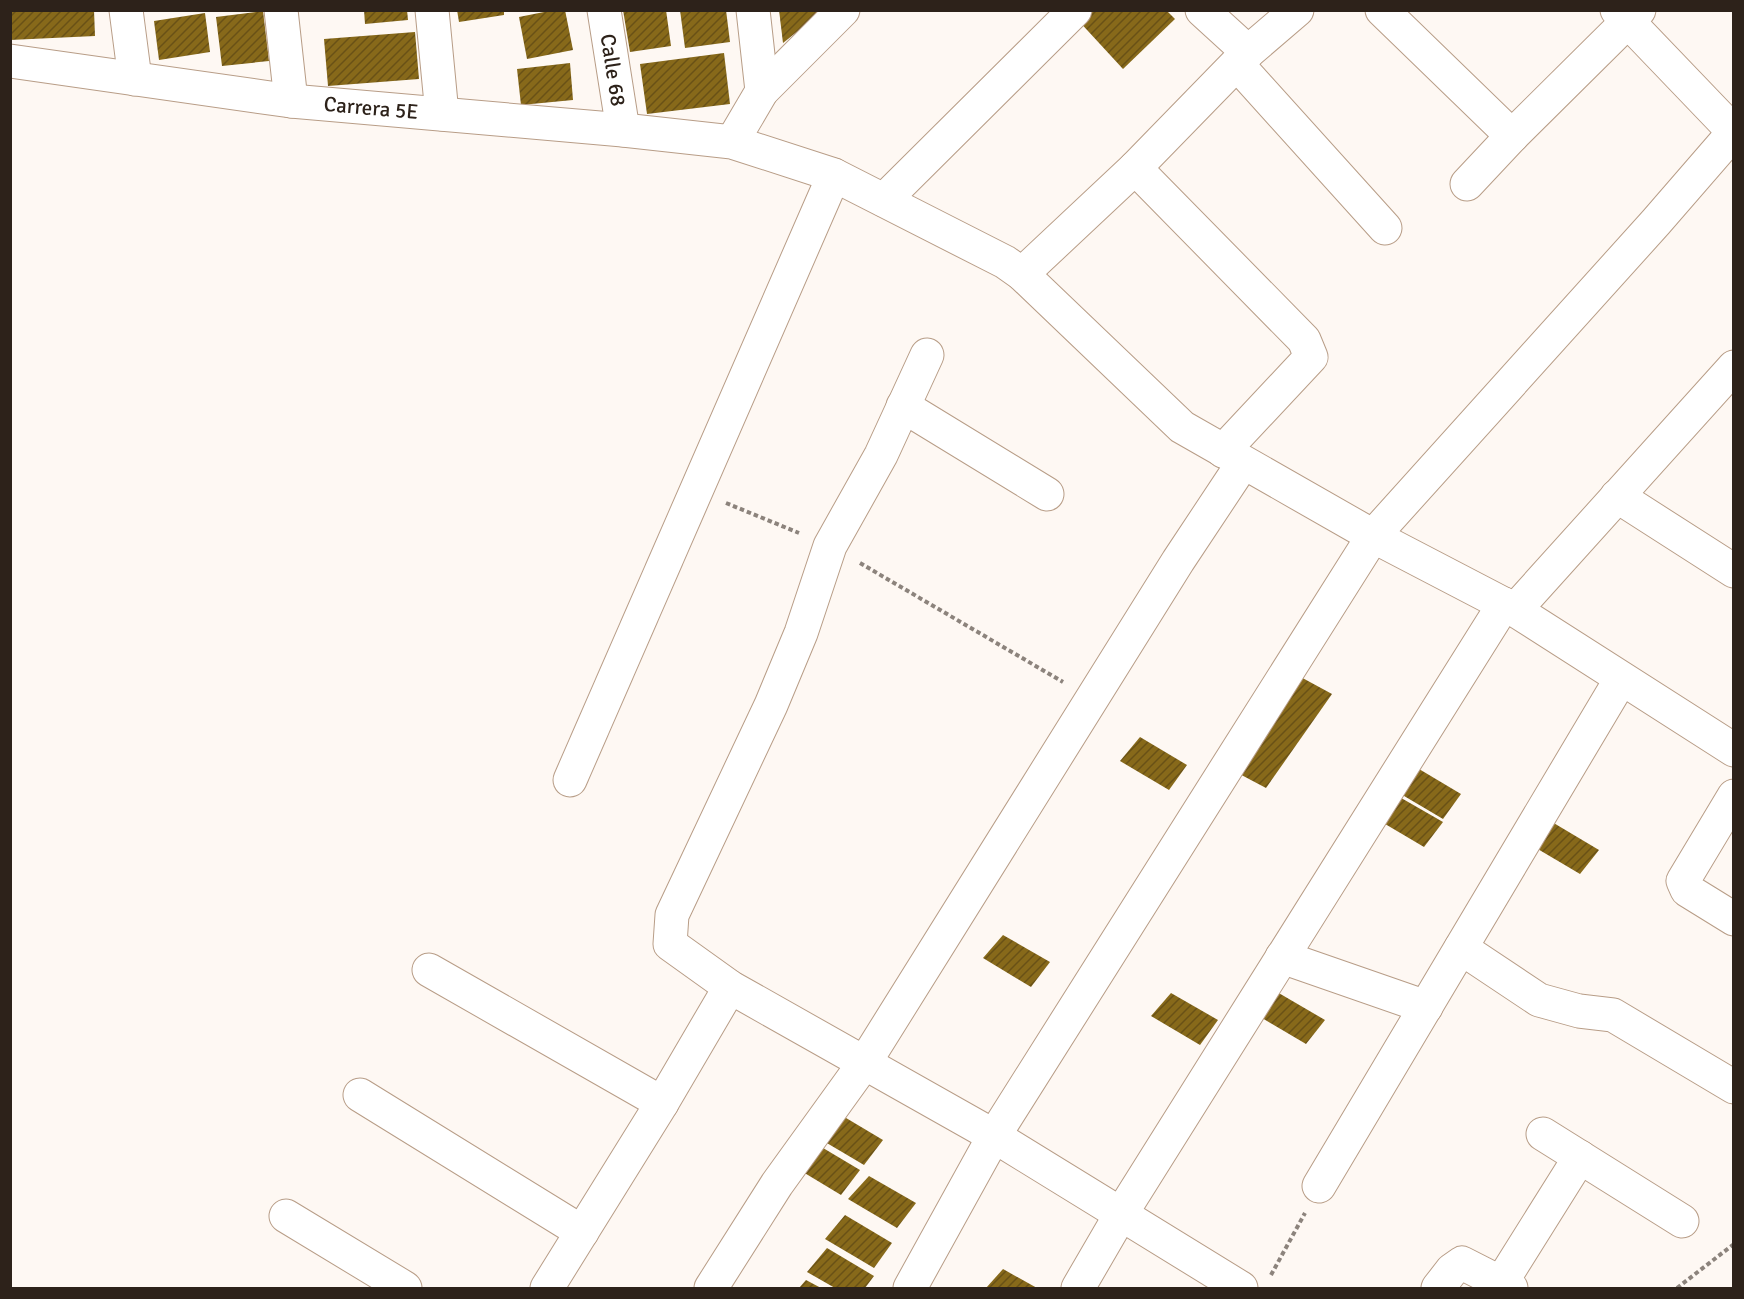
<svg xmlns="http://www.w3.org/2000/svg" width="1744" height="1299" font-family="Signika,sans-serif">
<style>
.building{fill:url(#building-hatch)}
.lines{fill:none;stroke-linecap:round;stroke-linejoin:round}
.minor-casing{stroke:#b89d87;stroke-width:35}
.path{stroke:#8c837c;stroke-width:4;stroke-dasharray:4.5 3;stroke-linecap:butt}
.minor{stroke:#fff;stroke-width:33}
.labels{text-anchor:middle;stroke-width:6;stroke-linejoin:round;paint-order:stroke}
.street-label{font-size:21px;fill:#2d221a;stroke:#fff}
</style>
<defs>
<pattern id="building-hatch" width="6" height="6" patternUnits="userSpaceOnUse" patternTransform="scale(1.5)"><rect width="6" height="6" fill="#87691a"/><path d="M-1 1l2-2M0 6l6-6M5 7l2-2" fill="none" stroke="#695116"/></pattern>
</defs>
<rect width="100%" height="100%" fill="#fef8f3"/>
<g class="building">
<path d="M10,10H94L95,36L10,40Z"/>
<path d="M364,10H407L408,20L365,24Z"/>
<path d="M457,10H504V15L459,22Z"/>
<path d="M554,10H565L573,50L527,59L519,17Z"/>
<path d="M623,10H666L671,46L630,52Z"/>
<path d="M680,10H726L730,42L685,48Z"/>
<path d="M779,10H824L783,43Z"/>
<path d="M1085,10H1166L1175,19L1123,69L1076,18Z"/>
<path d="M263,11L269,61L222,66L216,17Z"/>
<path d="M205,13L210,52L159,60L154,21Z"/>
<path d="M415,32L419,79L328,86L324,39Z"/>
<path d="M724,53L730,104L647,114L640,64Z"/>
<path d="M570,63L573,100L521,105L517,69Z"/>
<path d="M1297,675L1332,694L1266,788L1232,770Z"/>
<path d="M1140,737L1187,765L1169,790L1120,761Z"/>
<path d="M1414,766L1461,794L1443,819L1394,790Z"/>
<path d="M1396,795L1443,822L1424,847L1375,818Z"/>
<path d="M1552,822L1599,850L1580,874L1531,845Z"/>
<path d="M1003,935L1050,962L1031,987L983,958Z"/>
<path d="M1277,992L1325,1020L1306,1044L1257,1015Z"/>
<path d="M1171,993L1218,1020L1200,1045L1151,1016Z"/>
<path d="M836,1112L883,1140L864,1165L815,1136Z"/>
<path d="M813,1142L860,1170L841,1195L793,1166Z"/>
<path d="M869,1176L916,1203L897,1228L848,1199Z"/>
<path d="M845,1215L892,1243L874,1268L825,1239Z"/>
<path d="M827,1248L874,1276L865,1288H835L807,1272Z"/>
<path d="M1003,1269L1037,1288H986Z"/>
<path d="M806,1280L821,1288H799Z"/>
</g>
<g class="lines">
<defs>
<g id="minor">
<path d="M126,10L135,79"/>
<path d="M281,10L291,101"/>
<path d="M432,10L442,114"/>
<path d="M604,10L623,130"/>
<path d="M753,10L762,91"/>
<path d="M1202,10L1248,52"/>
<path d="M1382,10L1512,136"/>
<path d="M1617,10L1734,132"/>
<path d="M10,61L291,101L623,130L732,142L834,175L1005,262L1022,274L1182,427L1373,536L1515,610L1734,750"/>
<path d="M1237,64L1385,228"/>
<path d="M732,142L762,91L843,10"/>
<path d="M1135,168L1304,340L1311,357L1223,451"/>
<path d="M1467,184L1512,136L1639,10"/>
<path d="M884,200L1075,10"/>
<path d="M1022,274L1135,168L1248,52L1297,10"/>
<path d="M927,355L881,455L830,546L801,633L771,705L672,915L670,944L730,987L994,1136L1241,1288"/>
<path d="M903,406L1047,494"/>
<path d="M1617,496L1734,571"/>
<path d="M1515,610L1734,367"/>
<path d="M570,780L834,175"/>
<path d="M1734,796L1683,881L1687,890L1734,919"/>
<path d="M1461,948L1539,1000L1579,1011L1613,1015L1734,1087"/>
<path d="M1282,957L1426,1007"/>
<path d="M429,970L662,1103"/>
<path d="M360,1095L582,1232"/>
<path d="M1543,1134L1682,1221"/>
<path d="M1319,1186L1621,679"/>
<path d="M286,1216L405,1288"/>
<path d="M1501,1283L1580,1157"/>
<path d="M547,1288L662,1103L730,987"/>
<path d="M711,1288L777,1184L865,1062L1178,561L1243,463"/>
<path d="M910,1288L994,1136L1373,536L1656,222L1734,132"/>
<path d="M1078,1288L1121,1214L1504,604"/>
<path d="M1438,1288L1452,1270L1462,1263L1511,1288"/>
</g>
</defs>
<use href="#minor" class="minor-casing"/>
<g class="path">
<path d="M726,503L799,533"/>
<path d="M860,563L1063,682"/>
<path d="M1271,1275L1305,1213"/>
<path d="M1677,1288L1734,1244"/>
</g>
<use href="#minor" class="minor"/>
</g>
<g class="labels">
<g class="street-label">
<text transform="translate(613 70) rotate(81)" y="7">Calle 68</text>
<text transform="translate(371 108) rotate(5)" y="7">Carrera 5E</text>
</g>
</g>
<rect width="1744" height="1299" fill="none" stroke="#2d221a" stroke-width="24"/>
</svg>
